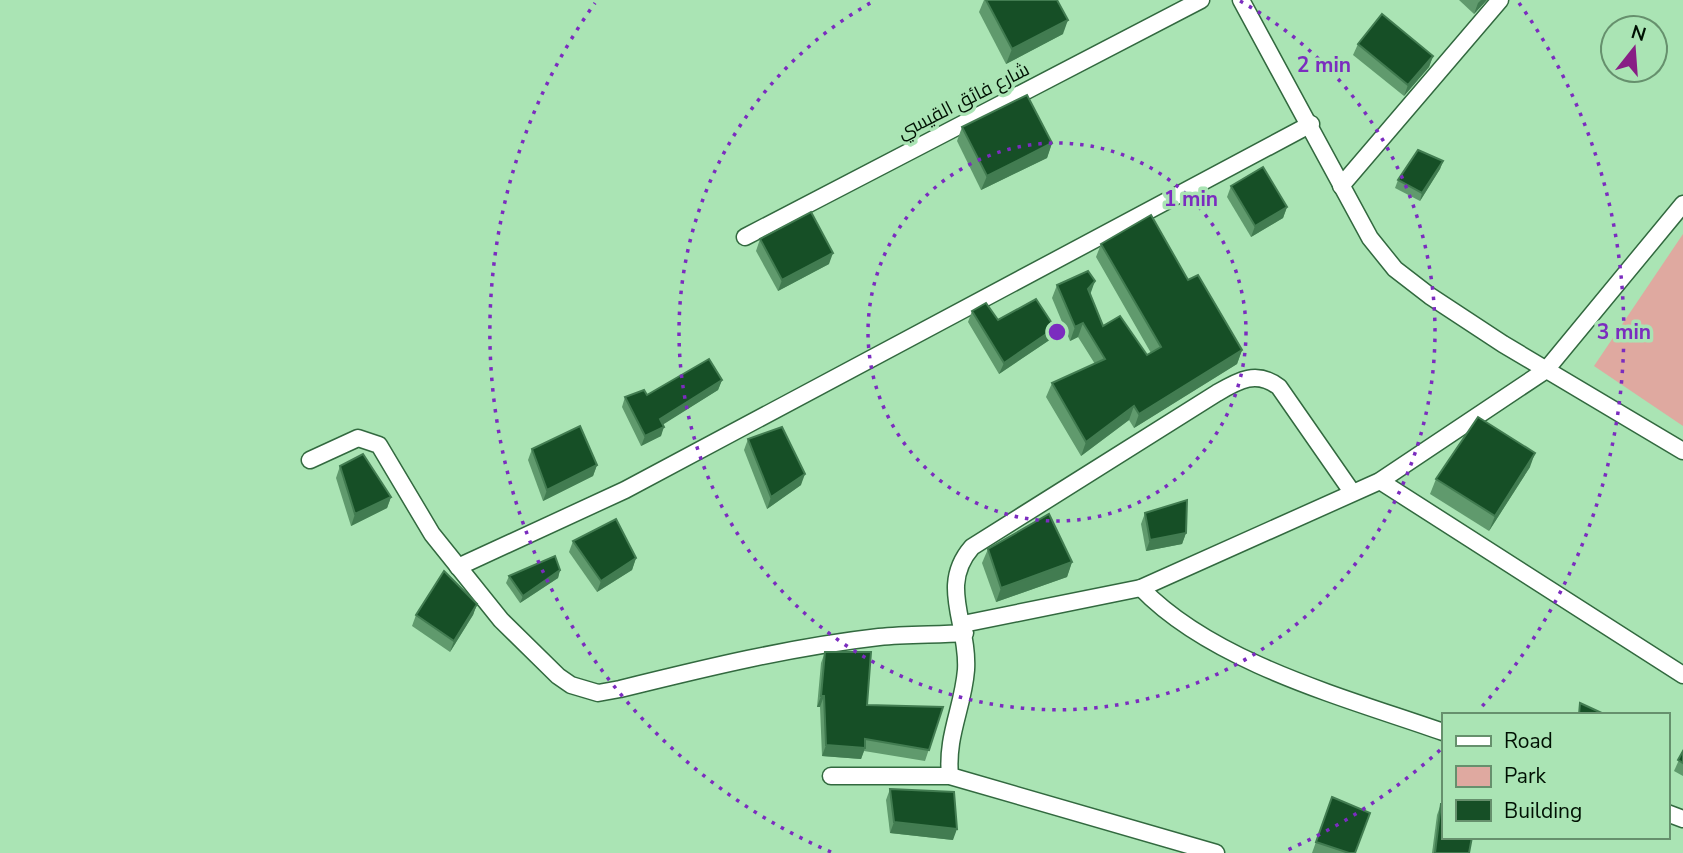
<svg xmlns="http://www.w3.org/2000/svg" width="1683" height="853" font-family="'Nunito Sans',Cairo,sans-serif">
<style>
.green{fill:#dfa9a0}
.lines{fill:none;stroke-linecap:round;stroke-linejoin:round}
.minor-casing{stroke:#32693f;stroke-width:19}
.minor{stroke:#fff;stroke-width:16}
.wall{fill:#609a6d}
.shaded-wall{fill:#427c51}
.building{fill:#164f26;stroke:#427c51;stroke-width:2}
.ring{fill:none;stroke:#7b2cbf;stroke-width:3.5;stroke-dasharray:3.5 7}
.labels{text-anchor:middle;stroke-width:7;stroke-linejoin:round;paint-order:stroke}
.street-label{font-size:19px;fill:#001103;stroke:#aae4b4}
.centre{fill:#7b2cbf;stroke:#aae4b4;stroke-width:3.5}
.ring-label{font-size:21px;text-anchor:middle;font-weight:bold;fill:#7b2cbf;stroke:#aae4b4;stroke-width:7;stroke-linejoin:round;paint-order:stroke}
</style>
<rect width="100%" height="100%" fill="#aae4b4"/>
<path class="green" d="M1683,234V426L1594,366Z"/>
<g class="lines">
<defs>
<g id="minor">
<path d="M1241,0L1370,238L1395,269L1430,296L1503,344L1683,451"/>
<path d="M1341,186L1500,0"/>
<path d="M745,237L1201,0"/>
<path d="M310,460L358,438L379,445L432,534L501,620L558,676L571,685L598,693L620,689C705,668 791,647 879,637C907,634 937,635 965,633"/>
<path d="M1380,481L1683,675"/>
<path d="M458,567L625,490L1311,124"/>
<path d="M1141,588C1213,663 1346,698 1443,732"/>
<path d="M963,624L1141,588L1380,481L1546,370L1683,204"/>
<path d="M831,776H950L1216,853"/>
<path d="M950,776C946,736 963,708 966,670C969,623 938,586 972,547L1217,393C1239,380 1257,370 1279,387L1352,492"/>
<path d="M1667,813L1683,819"/>
</g>
</defs>
<use href="#minor" class="minor-casing"/>
<use href="#minor" class="minor"/>
</g>
<g class="wall">
<path d="M984,0H1057L1063,34L1006,64L979,12Z"/>
<path d="M1459,0H1487L1474,14Z"/>
<path d="M1358,44L1433,56L1429,67L1404,96L1353,55Z"/>
<path d="M962,127L1052,143L1047,158L981,190L957,141Z"/>
<path d="M1443,161L1440,169L1420,201L1395,188L1398,180Z"/>
<path d="M1231,186L1287,207L1283,218L1251,237L1227,197Z"/>
<path d="M760,239L829,264L778,291L756,251Z"/>
<path d="M1101,244L1188,280L1242,350L1237,364L1134,428L1129,420L1081,456L1046,397L1052,383L1095,364L1078,337L1070,341L1052,298L1057,285L1090,294L1103,326L1147,355L1151,353L1096,257Z"/>
<path d="M972,311L998,320L1055,328L1051,339L999,374L968,322Z"/>
<path d="M722,380L718,390L663,424L661,436L641,446L622,407L625,397L647,395Z"/>
<path d="M748,439L801,485L767,509L744,450Z"/>
<path d="M532,449L597,465L593,476L543,501L528,460Z"/>
<path d="M340,466L391,497L387,508L351,526L336,478Z"/>
<path d="M1530,467L1489,531L1430,494L1436,479Z"/>
<path d="M1145,513L1186,533L1182,544L1146,551L1141,524Z"/>
<path d="M573,541L636,558L632,570L597,592L569,552Z"/>
<path d="M988,549L1072,562L1067,577L996,602L982,563Z"/>
<path d="M560,570L558,578L520,603L506,583L509,576Z"/>
<path d="M477,604L473,615L450,652L412,626L416,615Z"/>
<path d="M825,652L867,705L943,707L925,761L864,751L861,759L822,756L820,707H817L821,663Z"/>
<path d="M1683,751V776L1674,771Z"/>
<path d="M890,789L953,840L890,833L886,800Z"/>
<path d="M1332,797L1355,853H1312Z"/>
<path d="M1441,804L1469,853H1432L1437,815Z"/>
</g>
<g class="shaded-wall">
<path d="M1481,0H1487L1474,14L1478,3Z"/>
<path d="M1068,20L1063,34L1006,64L1012,49Z"/>
<path d="M1433,56L1429,67L1404,96L1408,85Z"/>
<path d="M1052,143L1047,158L981,190L987,176Z"/>
<path d="M1443,161L1440,169L1420,201L1422,193Z"/>
<path d="M1287,207L1283,218L1251,237L1255,226Z"/>
<path d="M833,253L829,264L778,291L782,280Z"/>
<path d="M1095,281L1090,295L1088,289Z"/>
<path d="M1083,323L1078,337L1070,341L1075,327Z"/>
<path d="M1055,328L1051,339L999,374L1004,363Z"/>
<path d="M1242,350L1237,364L1134,428L1139,414Z"/>
<path d="M722,380L718,390L656,429L660,419Z"/>
<path d="M1134,406L1129,420L1081,456L1086,442Z"/>
<path d="M664,427L661,436L641,446L645,436Z"/>
<path d="M1535,453L1530,467L1489,531L1495,516Z"/>
<path d="M597,465L593,476L543,501L547,490Z"/>
<path d="M805,474L801,485L767,509L771,497Z"/>
<path d="M391,497L387,508L351,526L355,514Z"/>
<path d="M1186,533L1182,544L1146,551L1150,540Z"/>
<path d="M636,558L632,570L597,592L601,581Z"/>
<path d="M1072,562L1067,577L996,602L1001,588Z"/>
<path d="M560,570L558,578L520,603L523,596Z"/>
<path d="M477,604L473,615L450,652L454,641Z"/>
<path d="M821,696H824L820,707H817Z"/>
<path d="M826,745L865,748L861,759L822,756Z"/>
<path d="M894,822L957,829L953,840L890,833Z"/>
</g>
<g class="building">
<path d="M986,0H1057L1068,20L1012,49Z"/>
<path d="M1382,14L1433,56L1408,85L1358,44Z"/>
<path d="M1027,95L1052,143L987,176L962,127Z"/>
<path d="M1418,150L1443,161L1422,193L1398,180Z"/>
<path d="M1263,167L1287,207L1255,226L1231,186Z"/>
<path d="M811,212L833,253L782,280L760,239Z"/>
<path d="M1151,215L1188,280L1198,275L1242,350L1139,414L1134,406L1086,442L1052,383L1105,359L1083,323L1075,327L1057,285L1088,271L1095,281L1088,289L1103,326L1120,316L1147,355L1161,347L1101,244Z"/>
<path d="M1036,299L1055,328L1004,363L972,311L986,303L998,320Z"/>
<path d="M709,359L722,380L660,419L664,427L645,436L625,397L644,390L647,395Z"/>
<path d="M1478,417L1535,453L1495,516L1436,479Z"/>
<path d="M580,426L597,465L547,490L532,449Z"/>
<path d="M782,427L805,474L771,497L748,439Z"/>
<path d="M363,454L391,497L355,514L340,466Z"/>
<path d="M1187,500L1186,533L1150,540L1145,513Z"/>
<path d="M1049,514L1072,562L1001,588L988,549Z"/>
<path d="M616,519L636,558L601,581L573,541Z"/>
<path d="M555,556L560,570L523,596L509,576Z"/>
<path d="M444,571L477,604L454,641L416,615Z"/>
<path d="M825,652H871L867,705L943,707L929,750L865,739V748L826,745L824,696H821Z"/>
<path d="M1580,703L1606,715H1579Z"/>
<path d="M1683,751V763L1678,760Z"/>
<path d="M890,789L954,792L957,829L894,822Z"/>
<path d="M1332,797L1370,813L1355,853H1349L1316,842Z"/>
<path d="M1441,804H1443V837H1472L1469,853H1435Z"/>
</g>
<g class="ring">
<circle cx="1057" cy="332" r="189"/>
<path d="M1240 1A378 378 0 1 1 874 1"/>
<path d="M1440 750A567 567 0 0 1 1283 852M831 852A567 567 0 0 1 595 3M1519 3A567 567 0 0 1 1478 711"/>
</g>
<g class="labels">
<g class="street-label">
<text transform="translate(963 100) rotate(-27)" y="7">شارع فائق القيسي</text>
</g>
</g>
<circle cx="1057" cy="332" r="10" class="centre"/>
<g class="ring-label">
<text x="1324" y="72">2 min</text>
<text x="1191" y="206">1 min</text>
<text x="1624" y="339">3 min</text>
</g>
<rect x="1442" y="713" width="228" height="126" fill="#aae4b4" stroke="#66906d" stroke-width="2"/>
<rect x="1456" y="736" width="35" height="10" fill="#ffffff" stroke="#66906d" stroke-width="2"/>
<text x="1504" y="748" font-size="21" fill="#001103">Road</text>
<rect x="1456" y="766" width="35" height="21" fill="#dfa9a0" stroke="#66906d" stroke-width="2"/>
<text x="1504" y="783" font-size="21" fill="#001103">Park</text>
<rect x="1456" y="800" width="35" height="21" fill="#164f26" stroke="#66906d" stroke-width="2"/>
<text x="1504" y="818" font-size="21" fill="#001103">Building</text>
<g transform="translate(1634 49) rotate(17)"><circle r="33" fill="#aae4b4" stroke="#66906d" stroke-width="2"/>
<path d="M0-5L12 26L0 18L-12 26Z" fill="#881f85"/>
<text y="-10" font-size="19" font-weight="bold" text-anchor="middle" fill="#001103">N</text>
</g>
</svg>
